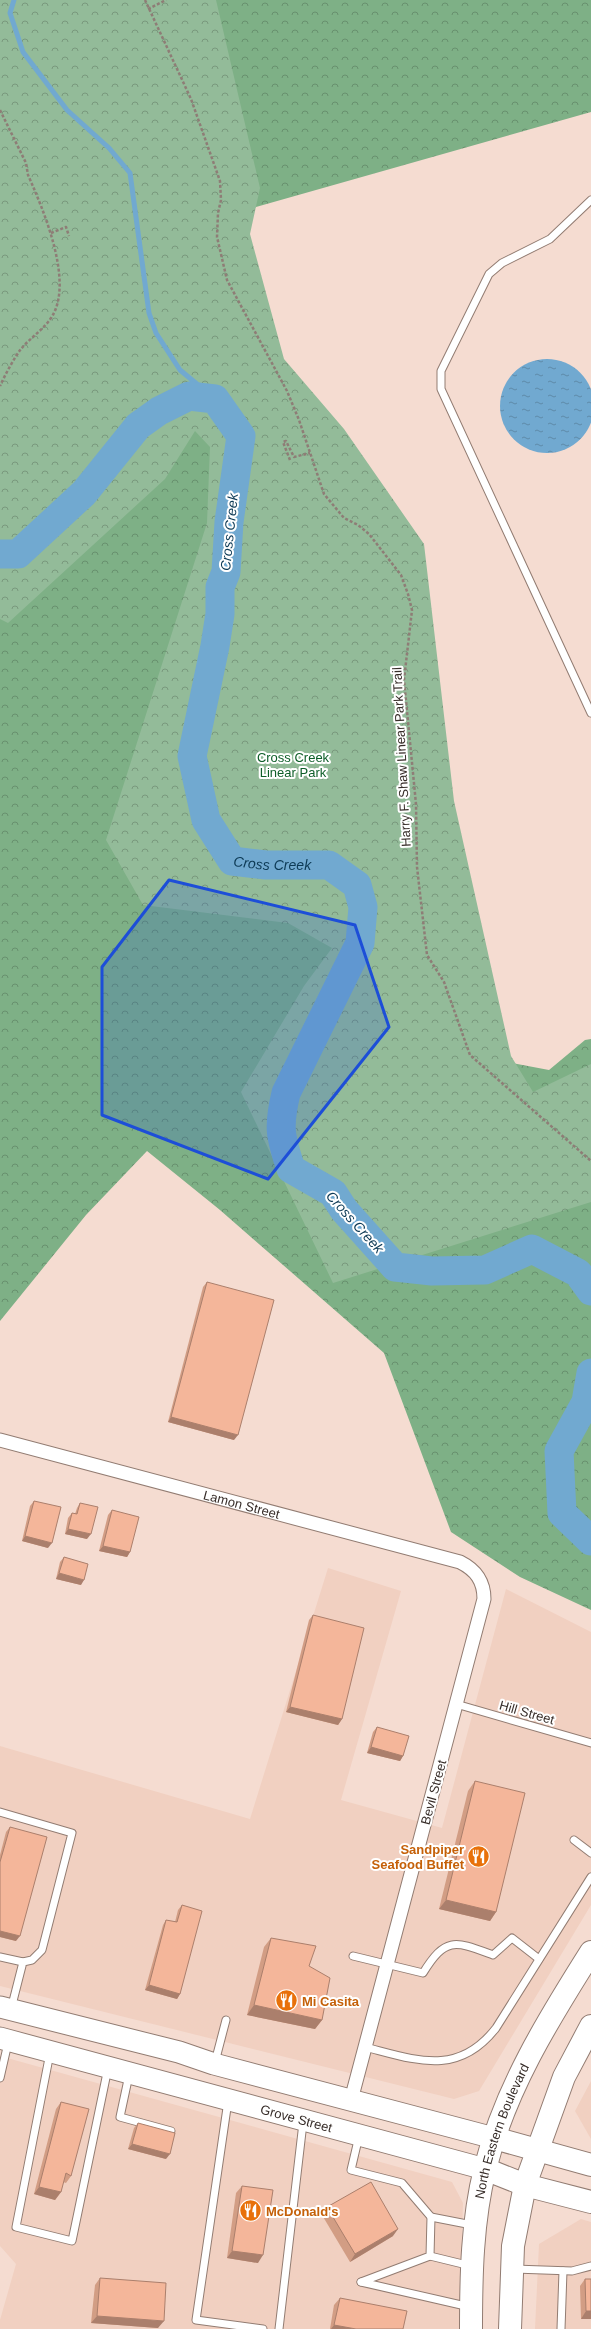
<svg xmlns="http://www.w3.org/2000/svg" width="591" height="2329" font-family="Arial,sans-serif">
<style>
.built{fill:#f1d0c1}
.forest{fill:url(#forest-crowns)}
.park{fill:url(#park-crowns)}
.water{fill:url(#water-ripples)}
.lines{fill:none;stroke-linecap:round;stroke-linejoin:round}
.stream{stroke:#71a9d0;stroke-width:5}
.river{stroke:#71a9d0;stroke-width:29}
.lane-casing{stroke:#927c72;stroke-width:9}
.street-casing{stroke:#927c72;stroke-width:15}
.primary-casing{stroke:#927c72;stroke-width:23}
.highway-casing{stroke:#927c72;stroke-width:24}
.path{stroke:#8e7d76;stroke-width:2.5;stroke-dasharray:3 2;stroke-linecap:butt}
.lane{stroke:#fff;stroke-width:7}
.street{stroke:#fff;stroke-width:13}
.primary{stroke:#fff;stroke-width:21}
.highway{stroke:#fff;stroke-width:22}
.wall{fill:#d29d84}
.shaded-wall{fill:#ab7f6c}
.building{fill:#f4b69a;stroke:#ab7f6c}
.marked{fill:#1d4ed8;fill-opacity:0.2;stroke:#1d4ed8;stroke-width:3;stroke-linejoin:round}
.labels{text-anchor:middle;stroke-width:4;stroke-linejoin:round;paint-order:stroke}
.park-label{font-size:13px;fill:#0e5e29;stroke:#fff}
.street-label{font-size:13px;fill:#372d29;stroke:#fff}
.food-label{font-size:13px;font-weight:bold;fill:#c56008;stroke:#fff;text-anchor:start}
.water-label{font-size:14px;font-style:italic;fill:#0d3a55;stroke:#fff}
</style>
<defs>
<pattern id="forest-crowns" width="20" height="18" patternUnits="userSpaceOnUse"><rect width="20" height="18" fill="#7eb086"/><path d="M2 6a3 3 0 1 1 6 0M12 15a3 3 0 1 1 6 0" fill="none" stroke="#68906e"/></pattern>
<pattern id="park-crowns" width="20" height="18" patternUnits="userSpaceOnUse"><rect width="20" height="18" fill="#93bb99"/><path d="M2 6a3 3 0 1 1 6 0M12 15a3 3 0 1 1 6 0" fill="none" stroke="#79987d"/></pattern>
<pattern id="water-ripples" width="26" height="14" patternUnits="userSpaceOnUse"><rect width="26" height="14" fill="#71a9d0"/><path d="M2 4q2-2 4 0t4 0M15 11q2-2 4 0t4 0" fill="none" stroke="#5e8aa9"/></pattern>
</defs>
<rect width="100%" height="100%" fill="#f5dcd1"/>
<g class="built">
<path d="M328,1568L401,1591L341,1800L442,1828L506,1589L591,1632V1905L479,2091L454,2099L0,1986V1746L250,1819Z"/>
<path d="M0,2056L452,2182L463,2203L459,2329H0V2320L16,2264L0,2246Z"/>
<path d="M591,2081V2139L575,2111Z"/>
<path d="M581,2219L591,2222V2329H535L539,2244Z"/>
</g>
<path class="forest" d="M0,0H591V112L256,207L221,240L470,1055L549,1070L585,1040L591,1039V1610L520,1577L451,1532L384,1353L220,1210L147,1151L86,1215L0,1321Z"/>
<path class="park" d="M0,0H216L260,188L250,234L284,359L344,429L424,544L454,801L511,1056L533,1092L591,1064V1202L333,1283L241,1092L304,986L332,948L288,923L143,905L106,840L207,523L210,447L195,431L165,479L8,623L0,619Z"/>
<circle class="water" cx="547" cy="406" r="47"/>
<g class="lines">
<path class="stream" d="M14,0L10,13L23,52L67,110L109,148L130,173L149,313L156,333L180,370L215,399"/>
<g class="river">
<path id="s1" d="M0,554H18L84,493L138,426L159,411L189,396L215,399L241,436L229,522L226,572L220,587V614L215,646L192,756L206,820L232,861L266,865H329L357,885L363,907L360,943L286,1093C278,1127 280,1136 291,1169L333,1193L344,1210L395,1267L432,1271L485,1270L532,1249L578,1273L591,1291"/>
<path d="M591,1373L586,1402L559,1451L562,1513L591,1541"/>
</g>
<defs>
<g id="lane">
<path d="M591,200L550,239L502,263L489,274L441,371V389L591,713"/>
<path d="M456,1704L591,1743"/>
<path d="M0,1812L72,1833L42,1950L32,1960L23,1962L11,2009"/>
<path d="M574,1840L591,1853"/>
<path d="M353,1956L423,1973C446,1936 455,1941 493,1955L512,1938L539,1959"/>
<path d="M0,1957L23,1962"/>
<path d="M365,2047C416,2060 458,2077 496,2028L591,1877"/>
<path d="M50,2053L16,2227L72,2241L108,2068"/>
<path d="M215,2062L226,2020"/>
<path d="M129,2075L120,2117L171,2131"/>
<path d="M0,2078L8,2043"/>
<path d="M228,2101L196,2320L263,2329"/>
<path d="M359,2136L351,2170L402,2183L431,2217L430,2256L361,2282"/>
<path d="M431,2217L472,2225"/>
<path d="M430,2256L471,2266"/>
<path d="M514,2269L572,2271L591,2266"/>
<path d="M361,2282L470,2307"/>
<path d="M279,2329L303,2123"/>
<path d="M561,2329L563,2271"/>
</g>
<g id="street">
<path id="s2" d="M0,1440L460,1562C476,1570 484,1581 484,1599L351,2100"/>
</g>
<g id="primary">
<path d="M0,2007L179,2052L214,2064L494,2138"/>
<path id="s3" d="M0,2038L485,2169"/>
</g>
<g id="highway">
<path d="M494,2138L591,2165"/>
<path d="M485,2169L525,2185L591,2202"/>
<path id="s4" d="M471,2329C471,2276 472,2221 485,2169C505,2089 548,2020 591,1952"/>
<path d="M510,2329L513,2246L525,2185L564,2077L591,2026"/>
</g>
</defs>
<use href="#lane" class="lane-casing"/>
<use href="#street" class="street-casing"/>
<use href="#primary" class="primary-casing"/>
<use href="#highway" class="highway-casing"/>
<g class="path">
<path d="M145,0L191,99L220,181L221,200L218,213L217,237L227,280L287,391L299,420L324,494L344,518L358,525L369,534L401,575L408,594L412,610L404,680L416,804L417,867L427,955L444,982L470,1055L591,1161"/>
<path d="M148,9L166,0"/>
<path d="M0,110L26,163L28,175C43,209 75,283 51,318C43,330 30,338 21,349C14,358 5,375 0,386"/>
<path d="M51,233L66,227L69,236"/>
<path d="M290,460L283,442L286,441L294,457L310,453"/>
</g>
<use href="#lane" class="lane"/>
<use href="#street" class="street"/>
<use href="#primary" class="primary"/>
<use href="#highway" class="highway"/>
</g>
<g class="wall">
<path d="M207,1282L234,1440L168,1422L203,1287Z"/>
<path d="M34,1501L48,1548L22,1541L30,1506Z"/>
<path d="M80,1503L87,1539L65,1534L68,1518L72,1513L75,1514L77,1508Z"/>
<path d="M112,1510L130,1552L127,1557L99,1551L108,1515Z"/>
<path d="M64,1557L81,1585L56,1579L60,1562Z"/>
<path d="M313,1615L342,1719L338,1725L286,1712L309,1620Z"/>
<path d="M377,1727L403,1756L400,1761L367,1753L373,1732Z"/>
<path d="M475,1781L496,1912L490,1921L439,1909L468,1791Z"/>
<path d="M10,1827L16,1941L0,1937V1855L6,1832Z"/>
<path d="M182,1905L180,1994L177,1999L145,1990L163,1925L166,1920L175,1922L178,1910Z"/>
<path d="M271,1938L322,2020L315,2029L247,2015L264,1947Z"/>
<path d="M61,2102L71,2176L66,2183L63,2182L61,2192L55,2200L34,2194L56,2109Z"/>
<path d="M138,2123L166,2159L128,2149L134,2128Z"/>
<path d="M242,2186L258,2263L227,2258L236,2193Z"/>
<path d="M327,2207L393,2236L350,2262L322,2215Z"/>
<path d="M100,2278L158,2328L91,2323L95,2285Z"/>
<path d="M585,2279L591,2319H581L580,2286Z"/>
<path d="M340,2298L403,2329H330L334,2305Z"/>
</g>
<g class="shaded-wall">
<path d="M171,1417L238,1435L234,1440L168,1422Z"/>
<path d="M68,1529L91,1534L87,1539L65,1534Z"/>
<path d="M25,1536L52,1543L48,1548L22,1541Z"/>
<path d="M103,1546L130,1552L127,1557L99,1551Z"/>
<path d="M59,1573L84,1580L81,1585L56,1579Z"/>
<path d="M290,1707L342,1719L338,1725L286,1712Z"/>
<path d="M371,1747L403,1756L400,1761L367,1753Z"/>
<path d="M446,1900L496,1912L490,1921L439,1909Z"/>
<path d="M0,1931L20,1936L16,1941L0,1937Z"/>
<path d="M149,1985L180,1994L177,1999L145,1990Z"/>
<path d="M254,2005L322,2020L315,2029L247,2015Z"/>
<path d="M132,2144L170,2154L166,2159L128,2149Z"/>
<path d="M39,2187L61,2192L55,2200L34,2194Z"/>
<path d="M398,2229L393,2236L350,2262L355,2254Z"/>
<path d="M232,2251L263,2255L258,2263L227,2258Z"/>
<path d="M586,2311H591V2319H581Z"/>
<path d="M97,2316L164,2321L158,2328L91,2323Z"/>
<path d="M334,2325L356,2329H331Z"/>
</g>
<g class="building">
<path d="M207,1282L274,1300L238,1435L171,1417Z"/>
<path d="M34,1501L61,1507L52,1543L25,1536Z"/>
<path d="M80,1503L98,1507L91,1534L68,1529L72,1513L77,1514Z"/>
<path d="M112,1510L139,1517L130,1552L103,1546Z"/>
<path d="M64,1557L88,1564L84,1580L59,1573Z"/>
<path d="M313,1615L364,1628L342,1719L290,1707Z"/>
<path d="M377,1727L409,1736L403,1756L371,1747Z"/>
<path d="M475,1781L525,1793L496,1912L446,1900Z"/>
<path d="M10,1827L47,1837L20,1936L0,1931V1862Z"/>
<path d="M182,1905L202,1911L180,1994L149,1985L166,1920L177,1922Z"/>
<path d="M271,1938L316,1946L309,1966L330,1978L322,2020L254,2005Z"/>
<path d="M61,2102L89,2109L71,2176L66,2173L61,2192L39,2187Z"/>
<path d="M138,2123L175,2133L170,2154L132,2144Z"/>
<path d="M371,2182L398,2229L355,2254L327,2207Z"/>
<path d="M242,2186L273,2190L263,2255L232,2251Z"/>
<path d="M100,2278L166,2283L164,2321L97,2316Z"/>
<path d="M585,2279H591V2311H586Z"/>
<path d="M340,2298L407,2311L403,2329H356L334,2325Z"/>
</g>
<path class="marked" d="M169,880L355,925L389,1027L268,1179L102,1115V967Z"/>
<defs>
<symbol id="restaurant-disc" viewBox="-11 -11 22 22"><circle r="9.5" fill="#e8710a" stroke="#fff"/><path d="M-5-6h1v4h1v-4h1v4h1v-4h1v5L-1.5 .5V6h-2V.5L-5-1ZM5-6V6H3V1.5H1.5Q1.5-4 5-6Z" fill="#fff"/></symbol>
</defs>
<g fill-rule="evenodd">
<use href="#restaurant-disc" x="466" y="1844" width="25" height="25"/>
<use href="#restaurant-disc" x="274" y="1988" width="25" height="25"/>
<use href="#restaurant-disc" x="238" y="2198" width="25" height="25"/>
</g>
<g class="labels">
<g class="park-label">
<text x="293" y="762">Cross Creek<tspan x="293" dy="15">Linear Park</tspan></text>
</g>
<g class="street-label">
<text transform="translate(401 757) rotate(-93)" y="5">Harry F. Shaw Linear Park Trail</text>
<text dy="5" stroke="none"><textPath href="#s2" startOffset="250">Lamon Street</textPath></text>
<text transform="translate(527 1712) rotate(16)" y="5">Hill Street</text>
<text transform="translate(433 1792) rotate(-75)" y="5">Bevil Street</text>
<text dy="5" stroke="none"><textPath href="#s3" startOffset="307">Grove Street</textPath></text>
<text dy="5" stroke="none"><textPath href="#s4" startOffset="202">North Eastern Boulevard</textPath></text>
</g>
<g class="food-label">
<text x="464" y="1854" text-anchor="end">Sandpiper<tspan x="464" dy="15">Seafood Buffet</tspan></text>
<text x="302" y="2006">Mi Casita</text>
<text x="266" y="2216">McDonald's</text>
</g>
<g class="water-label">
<text transform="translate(229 532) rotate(-84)" y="5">Cross Creek</text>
<text dy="5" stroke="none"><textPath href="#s1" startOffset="804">Cross Creek</textPath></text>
<text transform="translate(355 1222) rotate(48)" y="5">Cross Creek</text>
</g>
</g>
</svg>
